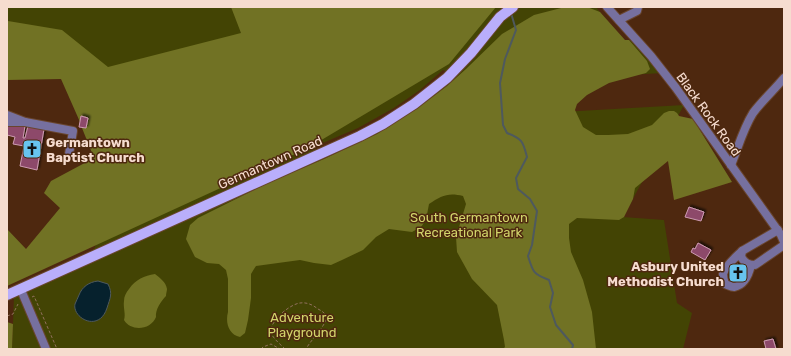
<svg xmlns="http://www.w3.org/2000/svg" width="791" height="356" font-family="Rubik,sans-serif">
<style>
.green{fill:#434404;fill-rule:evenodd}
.forest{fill:#717224}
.water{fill:#06212d;stroke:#4e595e}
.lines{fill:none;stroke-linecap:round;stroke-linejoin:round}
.stream{stroke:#4e595e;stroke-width:2}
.building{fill:#8d4a6b;stroke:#ce9bb2;filter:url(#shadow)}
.minor-casing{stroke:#69452e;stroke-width:10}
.major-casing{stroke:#69452e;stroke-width:12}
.path{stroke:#91705c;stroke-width:1;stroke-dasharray:3 2;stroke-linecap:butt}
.minor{stroke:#76709f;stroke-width:8}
.major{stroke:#b9aefb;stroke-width:10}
.labels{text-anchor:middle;stroke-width:3;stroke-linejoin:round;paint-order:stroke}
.street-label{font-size:13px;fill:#f6dccf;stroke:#4e280f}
.poi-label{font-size:13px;font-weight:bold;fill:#f6dccf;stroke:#4e280f;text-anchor:start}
.park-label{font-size:13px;fill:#d2d56b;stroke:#4e280f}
</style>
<defs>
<filter id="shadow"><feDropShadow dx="2" dy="-2" stdDeviation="1" flood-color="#0009"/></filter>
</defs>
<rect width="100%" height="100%" fill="#4e280f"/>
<path class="green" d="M7,7H507L513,12L521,7H596L603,16L625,41L635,40L662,73L580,78L526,114L684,105L623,217L664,220L677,303L692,313L683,349H12L14,296L91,254L120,201L92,86L7,64ZM470,61C438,98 398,123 355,144C340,152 323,160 307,164L318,145L358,128L394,108L420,90L443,70L454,76Z"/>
<g class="forest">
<path d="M231,7H496L449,64L308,148L7,286V229L26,249L60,208L44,193L51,181L94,158L82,128H86L88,118L81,116L80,122L61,79L7,80V29L8,21L62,30L108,67L241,33Z"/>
<path d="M565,7H587L600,12L625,40H629L647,61L650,69L646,73L609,83L587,95L577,104L575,110L583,127L596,135H608L628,134L652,125L664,113L669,111H674L677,113L679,116L693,119L732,182L674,200L668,161L635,188L633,199L624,217L619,220L577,218L569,224V238L571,252L583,280L592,312L596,349H503L505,347L504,340L497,305L472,279L457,252L456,237L466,204L463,196C448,192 441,196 429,204L426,220L421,227L412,232L389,229L376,237L363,250L342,260L331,265L314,263L300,260L256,266L254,269L251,274V298L248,320L245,333L240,337C229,335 225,323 228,312V279L226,270L219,264L207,263L195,257L186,239L190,225L198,218L268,183L324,159L377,134L418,108L447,86L466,69L502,34L534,15Z"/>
<path d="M155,274C160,278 166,282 167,289C167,291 166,293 166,296C161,301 155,310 156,317C151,330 131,332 124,320C126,314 123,308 124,301C124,296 126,293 129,289C136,279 144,276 155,274Z"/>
<path d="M7,322L13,324L12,349H7Z"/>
</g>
<path class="water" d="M98,281L108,284C113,294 110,298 107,308C99,333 72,318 75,304C76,301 78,298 79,295C82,287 89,282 98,281Z"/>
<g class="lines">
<path class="stream" d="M511,13L516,30L505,59L500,83L503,125L507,133C523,139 523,142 527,157L516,178L518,189L530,199L537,211L532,245L528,256C533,272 533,274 549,280L553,293L550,307L556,325L573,345L572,349"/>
</g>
<g class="building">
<path d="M81,116L88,118L86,128L79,127Z"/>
<path d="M7,123L25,126L23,138H25L28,126L44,129L37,170L20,166L24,146L13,144L15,137L7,135Z"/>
<path d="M689,207L704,212L701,221L685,217Z"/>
<path d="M698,243L711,250L705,260L691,252L693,248L695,249Z"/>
<path d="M742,263L745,267L744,268L746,270L739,282L730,276L737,264L739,265Z"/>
<path d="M773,339L776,349H766L764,341Z"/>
</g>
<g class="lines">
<defs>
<g id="minor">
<path d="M607,7L651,56L676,88L781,235L784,242"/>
<path d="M619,20L637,11L638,7"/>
<path d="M7,115L25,122H7"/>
<path d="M25,122L73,131L69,154"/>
<path d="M731,165C738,148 743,129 753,113C762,101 774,90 784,78"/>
<path d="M778,230L742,251L741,257C745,263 748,265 755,265L784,245"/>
<path d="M742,251C736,257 725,266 723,274C723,277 724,281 725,284C728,285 731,287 734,287C745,285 749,274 751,265"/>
<path d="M21,290L46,349"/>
</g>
<path id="major" d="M7,295L360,136L383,124L414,104L447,78L471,53L500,17L513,7"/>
</defs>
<use href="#minor" class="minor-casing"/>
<use href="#major" class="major-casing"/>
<g class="path">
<path d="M32,297L34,296L57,349"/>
<path d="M7,316L13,314L18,304"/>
<path d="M261,349L263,347L271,344L280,349"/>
<path d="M285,349C281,345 275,340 272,335C266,323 290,304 300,303C307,302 313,305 318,309C322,311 325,313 327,317C323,330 312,338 306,349"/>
</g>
<use href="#minor" class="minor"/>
<use href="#major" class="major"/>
</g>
<defs>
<symbol id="church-square" viewBox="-11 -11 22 22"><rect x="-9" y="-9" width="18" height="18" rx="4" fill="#67c4ef" stroke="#4e280f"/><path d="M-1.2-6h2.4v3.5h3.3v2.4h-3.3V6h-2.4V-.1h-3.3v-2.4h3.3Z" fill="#111"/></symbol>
</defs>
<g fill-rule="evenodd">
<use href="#church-square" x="21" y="138" width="22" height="22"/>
<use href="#church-square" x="727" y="262" width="22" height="22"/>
</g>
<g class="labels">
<g class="street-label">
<text transform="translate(709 114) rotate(54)" y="5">Black Rock Road</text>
<text transform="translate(270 162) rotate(-24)" y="5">Germantown Road</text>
</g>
<g class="poi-label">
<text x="46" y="147">Germantown<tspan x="46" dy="15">Baptist Church</tspan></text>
<text x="724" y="271" text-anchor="end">Asbury United<tspan x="724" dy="15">Methodist Church</tspan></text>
</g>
<g class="park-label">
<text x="469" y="222">South Germantown<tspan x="469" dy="15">Recreational Park</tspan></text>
<text x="302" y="322">Adventure<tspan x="302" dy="15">Playground</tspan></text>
</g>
</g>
<rect width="791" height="356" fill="none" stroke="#f6dccf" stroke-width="16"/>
</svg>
